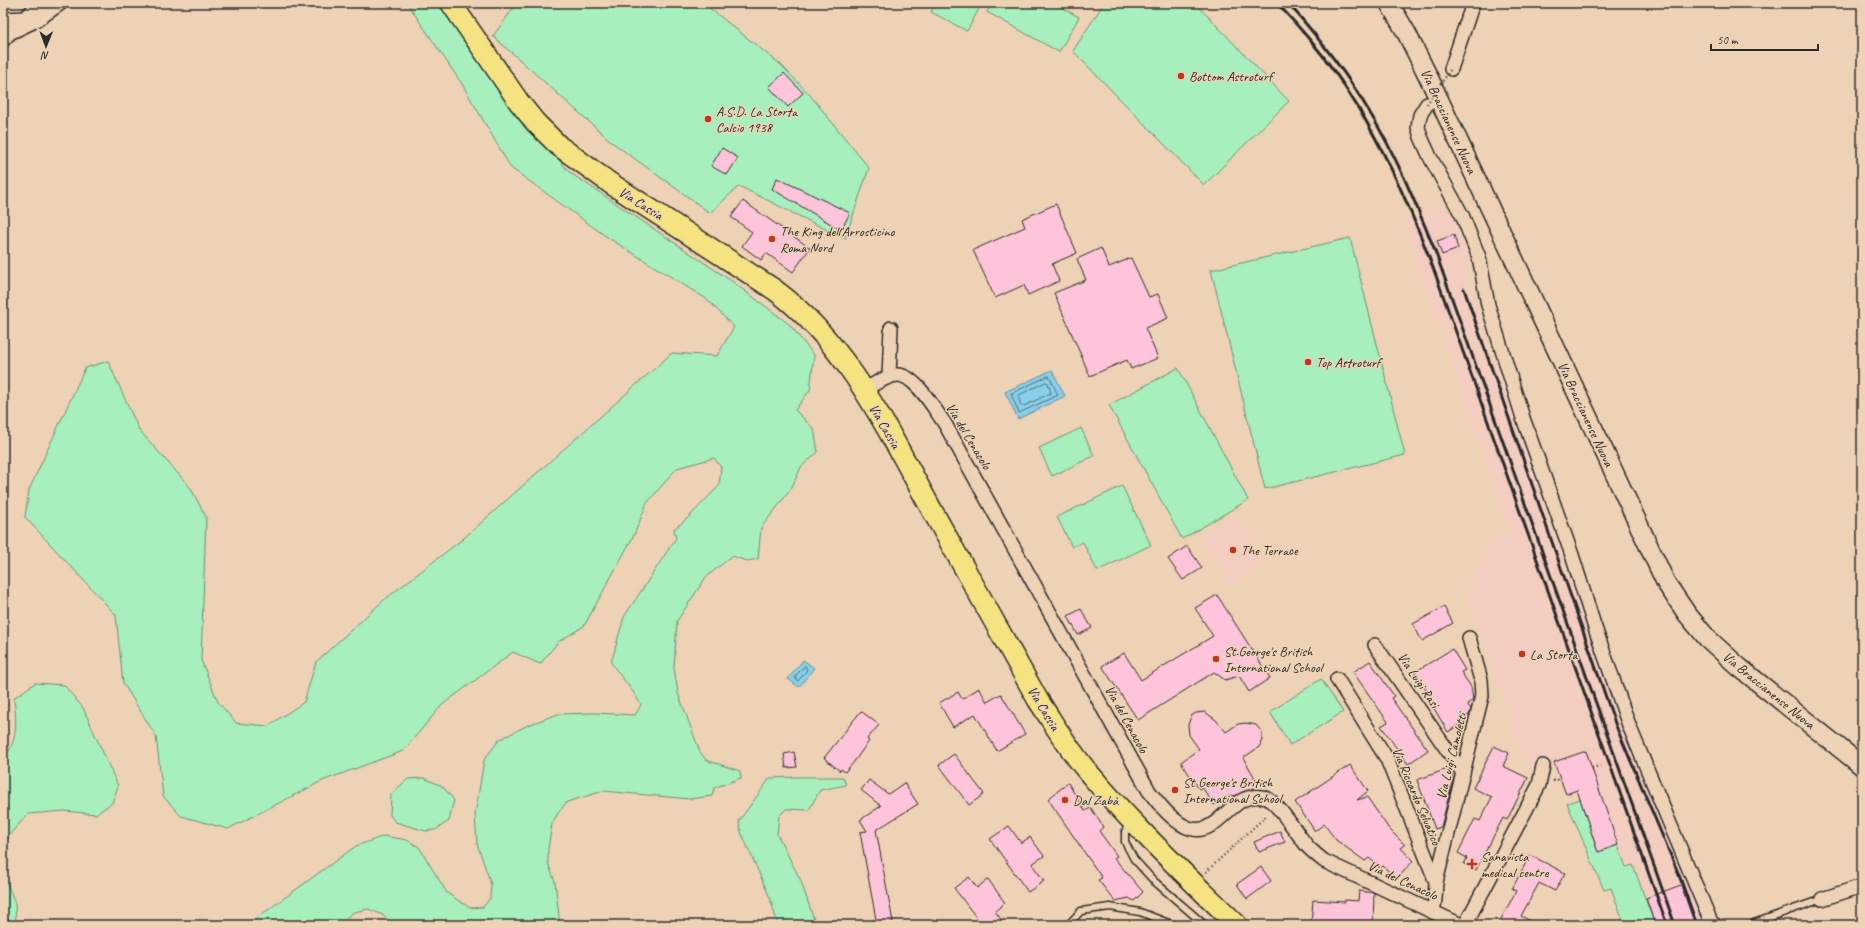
<svg xmlns="http://www.w3.org/2000/svg" width="1865" height="928" font-family="Caveat,sans-serif">
<style>
.built{fill:#f3cec0}
.green{fill:#a7f0be;stroke:#698e74}
.water{fill:#88d0e9;stroke:#638e9d}
.lines{fill:none;stroke-linecap:round;stroke-linejoin:round}
.shore{stroke:#506d77;stroke-width:1}
.building{fill:#fec5da;stroke:#2b2b2b}
.service-casing{stroke:#2b2b2b;stroke-width:9}
.minor-casing{stroke:#2b2b2b;stroke-width:16}
.secondary-casing{stroke:#2b2b2b;stroke-width:21}
.primary-casing{stroke:#2b2b2b;stroke-width:23}
.path{stroke:#2b2b2b;stroke-width:2.5;stroke-dasharray:1 3;stroke-linecap:butt}
.service{stroke:#eed2b5;stroke-width:6}
.minor{stroke:#eed2b5;stroke-width:13}
.secondary{stroke:#eed2b5;stroke-width:18}
.primary{stroke:#f5e382;stroke-width:20}
.rail{stroke:#2b2b2b;stroke-width:3}
.path-bridge{stroke:#2b2b2b;stroke-width:2.5;stroke-dasharray:1 3;stroke-linecap:butt}
.poi-dot{fill:#c8321e;stroke:#eed2b5;stroke-width:1.5}
.labels{text-anchor:middle;stroke-width:3;stroke-linejoin:round;paint-order:stroke}
.poi-label{font-size:14px;fill:#2b2b2b;stroke:#eed2b5;text-anchor:start}
.street-label{font-size:14px;fill:#2b2b2b;stroke:#eed2b5}
</style>
<rect width="100%" height="100%" fill="#eed2b5"/>
<filter id="ink" filterUnits="userSpaceOnUse"><feTurbulence type="fractalNoise" baseFrequency=".025" numOctaves="2"/><feDisplacementMap in="SourceGraphic" scale="8" xChannelSelector="R" yChannelSelector="G"/><feConvolveMatrix kernelMatrix="1 2 1 2 8 2 1 2 1" color-interpolation-filters="sRGB"/></filter>
<g filter="url(#ink)">
<g class="built">
<path d="M1441,205L1460,219L1476,254L1470,257V269L1464,272L1619,718L1706,925H1655L1633,865L1626,867L1618,846L1598,852L1577,790L1566,794L1554,762L1529,770L1466,595L1491,540L1511,534L1402,219Z"/>
<path d="M1234,514L1265,564L1231,586L1200,536Z"/>
</g>
<g class="green">
<path d="M407,3H449L543,141L569,172L733,282L789,324L814,355L810,390L795,410L814,429L818,452L801,467L791,489L761,528L758,559L747,561L732,556L706,577L677,621L674,668L678,693L700,752L706,760L740,771L741,778L714,788L712,796L690,799L603,791L567,802L558,813L552,824L548,849V863L555,882L560,925H395L381,914L368,909L354,912L337,925H247L356,846L384,836L407,840L419,847L447,893L470,908L483,907L490,898L491,884L477,844L475,815L484,760L499,740L528,725L558,714L594,713L635,715L641,705L634,693L611,663L624,617L676,538L674,529L689,517L719,486L721,467L714,458L677,468L647,503L634,535L584,626L558,642L540,664L513,652L442,705L403,751L322,781L228,829L181,816L163,796L156,736L123,683L116,615L25,517L29,490L85,368L108,361L139,430L190,487L206,517L201,660L218,702L236,723L268,726L304,702L316,662L384,600L464,538L672,353L717,356L734,327L708,300L607,237L511,168L462,84Z"/>
<path d="M517,3H703L780,64L810,95L869,168L845,239L739,186L710,213L613,143L493,36Z"/>
<path d="M936,3H982L967,31L931,12Z"/>
<path d="M992,3H1053L1079,17L1059,52L987,12Z"/>
<path d="M1104,3H1195L1289,101L1204,185L1073,51Z"/>
<path d="M1350,238L1405,455L1265,489L1211,270Z"/>
<path d="M1178,368L1248,500L1182,539L1109,405Z"/>
<path d="M1081,428L1094,456L1052,476L1039,448Z"/>
<path d="M1122,486L1151,545L1097,571L1083,542L1072,547L1057,517Z"/>
<path d="M1321,679L1343,712L1290,745L1270,712Z"/>
<path d="M35,683L64,685L83,708L118,786L112,803L96,814L64,811L28,814L9,835L3,856V758C19,743 16,718 14,698Z"/>
<path d="M796,777H843L846,785L820,790L809,810L786,809L779,816L777,834L800,879L816,925H778L770,898L741,832L739,821L770,778Z"/>
<path d="M424,778L442,786L454,800L449,821L435,830L426,831L395,822L390,815L391,794L408,779Z"/>
<path d="M1580,799L1598,852L1618,845L1626,867L1633,865L1655,925H1625L1611,888L1604,890L1567,803Z"/>
<path d="M3,873L15,903L16,925H3Z"/>
</g>
<g class="water">
<path d="M1052,370L1065,396L1018,419L1005,392Z"/>
<path d="M803,660L814,668L799,687L788,679Z"/>
</g>
<g class="lines">
<g class="shore">
<path d="M1049,376L1058,395L1019,413L1011,394Z"/>
<path d="M1046,382L1048,383L1051,393L1024,406H1021L1018,396Z"/>
<path d="M805,666L807,670L799,680L797,681L795,677Z"/>
</g>
</g>
<g class="building">
<path d="M784,73L803,93L788,107L769,87Z"/>
<path d="M722,148L738,158L727,175L711,166Z"/>
<path d="M777,178L850,213L841,230L772,189Z"/>
<path d="M743,201L810,248L793,272L766,253L761,260L742,246L752,232L731,217Z"/>
<path d="M1056,204L1077,253L1052,264L1059,281L1028,295L1024,285L995,298L973,250L1025,227L1022,219Z"/>
<path d="M1454,235L1458,249L1442,255L1437,241Z"/>
<path d="M1101,248L1109,267L1131,258L1149,297L1158,294L1168,318L1145,328L1158,358L1131,369L1127,360L1090,376L1054,293L1086,280L1077,259Z"/>
<path d="M1187,546L1202,568L1183,580L1168,559Z"/>
<path d="M1217,595L1270,678L1249,692L1239,676L1225,680L1214,672L1138,720L1102,666L1124,653L1141,680L1213,636L1195,608Z"/>
<path d="M1444,607L1453,623L1422,641L1413,624Z"/>
<path d="M1081,609L1092,628L1078,635L1068,616Z"/>
<path d="M1452,649L1465,670L1461,672L1471,687L1473,700L1467,704L1471,709L1469,715L1463,719L1465,721L1448,732L1432,705L1434,703L1415,672Z"/>
<path d="M1370,661L1394,696L1391,698L1428,750L1408,764L1381,726L1388,722L1353,672Z"/>
<path d="M979,688L987,702L1001,694L1025,734L997,751L975,714L953,727L939,703L958,692L962,699Z"/>
<path d="M861,711L879,725L867,739L869,741L853,763L845,772L841,769L840,771L824,758Z"/>
<path d="M1205,712L1216,720L1226,732L1238,724L1246,723L1256,725L1262,732V740L1259,747L1243,758L1254,776V787L1252,789L1235,796L1230,795L1214,805L1202,787L1199,789L1181,762L1199,749L1189,735L1188,725L1191,716L1196,713Z"/>
<path d="M1494,746L1509,753L1503,766L1528,778L1507,820L1503,818L1476,870L1464,864L1467,858L1458,853L1475,819L1480,821L1492,797L1473,788Z"/>
<path d="M1586,751L1618,845L1598,852L1577,790L1566,794L1554,762Z"/>
<path d="M794,752L797,767L786,768L784,754Z"/>
<path d="M954,754L984,794L969,805L939,765Z"/>
<path d="M1350,765L1368,791L1357,800L1367,797L1389,829L1405,845L1401,848L1413,861L1397,879L1383,866L1381,868L1369,858L1365,861L1336,840L1324,824L1315,831L1295,802Z"/>
<path d="M1450,768L1453,779L1441,827L1435,829L1417,780Z"/>
<path d="M869,780L888,794L904,783L918,804L876,830L893,922L877,925L860,832L867,831L860,820L881,806L861,790Z"/>
<path d="M1068,783L1085,811L1091,808L1103,827L1099,831L1117,856L1114,858L1143,892L1134,901L1129,898L1115,901L1098,880L1102,878L1048,799Z"/>
<path d="M1009,826L1021,843L1030,837L1044,856L1032,864L1044,881L1028,892L990,839Z"/>
<path d="M1280,831L1285,842L1259,852L1254,842Z"/>
<path d="M1530,855L1565,873L1555,891L1539,883L1521,916L1538,925H1498L1516,891L1512,889Z"/>
<path d="M1261,867L1271,881L1247,899L1237,884Z"/>
<path d="M969,877L977,888L988,879L1005,903L995,911L1005,925H982L954,888Z"/>
<path d="M1681,885L1695,925H1655L1646,898Z"/>
<path d="M1359,891L1374,893L1373,925H1311L1313,900L1345,902V900L1358,901Z"/>
</g>
<g class="lines">
<defs>
<g id="service">
<path d="M1129,823L1125,832V842L1134,859L1154,881L1205,925"/>
<path d="M1068,925L1081,911L1110,907L1140,912L1174,925"/>
<path d="M1754,925V923L1822,899"/>
</g>
<g id="minor">
<path d="M3,19L24,18"/>
<path d="M14,31L37,20L61,3"/>
<path d="M3,40L40,3"/>
<path d="M1451,69L1473,3"/>
<path d="M1427,104L1420,115L1418,127L1421,137L1430,157L1462,215L1479,257L1488,305L1523,418L1572,555L1594,625L1630,728L1711,922L1715,925"/>
<path d="M889,377L891,328"/>
<path d="M863,390C873,385 886,376 897,375C915,374 935,410 945,424L1149,791C1215,881 1220,783 1266,798C1278,802 1298,836 1308,847C1313,852 1319,857 1324,861L1461,925"/>
<path d="M1375,645L1463,773"/>
<path d="M1337,679L1387,759L1436,882L1435,900L1433,912"/>
<path d="M1436,882L1482,696L1481,680L1469,638"/>
<path d="M1822,899L1862,886"/>
<path d="M1465,925L1539,785L1543,766"/>
</g>
<path id="secondary" d="M1389,3L1406,32L1427,74L1666,583L1687,614L1707,638L1739,667L1862,766"/>
<path id="primary" d="M451,3L519,102L535,122L559,146L610,183L775,290C849,345 889,433 933,512C968,575 1003,637 1038,700C1054,724 1069,750 1088,772C1134,827 1186,875 1237,925"/>
</defs>
<use href="#service" class="service-casing"/>
<use href="#minor" class="minor-casing"/>
<use href="#secondary" class="secondary-casing"/>
<use href="#primary" class="primary-casing"/>
<g class="path">
<path d="M1592,768L1600,766"/>
<path d="M1553,781L1560,779"/>
<path d="M1206,872L1267,815"/>
</g>
<use href="#service" class="service"/>
<use href="#minor" class="minor"/>
<use href="#secondary" class="secondary"/>
<use href="#primary" class="primary"/>
<g class="rail">
<path d="M1277,3C1294,22 1311,40 1326,60C1374,124 1407,198 1435,273L1667,925"/>
<path d="M1288,3C1318,37 1347,73 1370,113C1396,155 1415,202 1434,248L1675,925"/>
<path d="M1464,289L1616,726L1679,875L1697,925"/>
</g>
<path class="path-bridge" d="M1427,104L1451,69"/>
</g>
</g>
<g class="poi-dot">
<circle cx="1181" cy="76" r="4"/>
<circle cx="708" cy="119" r="4"/>
<circle cx="772" cy="239" r="4"/>
<circle cx="1308" cy="362" r="4"/>
<circle cx="1233" cy="550" r="4"/>
<circle cx="1522" cy="654" r="4"/>
<circle cx="1216" cy="659" r="4"/>
<circle cx="1175" cy="790" r="4"/>
<circle cx="1065" cy="800" r="4"/>
<path d="M1470 858h4v4h4v4h-4v4h-4v-4h-4v-4h4z"/>
</g>
<g class="labels">
<g class="poi-label">
<text x="1189" y="81">Bottom Astroturf</text>
<text x="716" y="116">A.S.D. La Storta<tspan x="716" dy="16">Calcio 1938</tspan></text>
<text x="780" y="236">The King dell'Arrosticino<tspan x="780" dy="16">Roma Nord</tspan></text>
<text x="1316" y="367">Top Astroturf</text>
<text x="1241" y="555">The Terrace</text>
<text x="1224" y="656">St.George's British<tspan x="1224" dy="16">International School</tspan></text>
<text x="1530" y="659">La Storta</text>
<text x="1183" y="787">St George's British<tspan x="1183" dy="16">International School</tspan></text>
<text x="1073" y="805">Dal Zabà</text>
<text x="1481" y="861">Sanavista<tspan x="1481" dy="16">medical centre</tspan></text>
</g>
<g class="street-label">
<text transform="translate(1449 121) rotate(65)" y="5">Via Braccianense Nuova</text>
<text transform="translate(641 203) rotate(32)" y="5">Via Cassia</text>
<text transform="translate(1586 414) rotate(65)" y="5">Via Braccianense Nuova</text>
<text transform="translate(885 426) rotate(60)" y="5">Via Cassia</text>
<text transform="translate(969 436) rotate(59)" y="5">Via del Cenacolo</text>
<text transform="translate(1419 680) rotate(56)" y="5">Via Luigi Rasi</text>
<text transform="translate(1769 690) rotate(39)" y="5">Via Braccianense Nuova</text>
<text transform="translate(1044 708) rotate(59)" y="5">Via Cassia</text>
<text transform="translate(1127 719) rotate(61)" y="5">Via del Cenacolo</text>
<text transform="translate(1451 756) rotate(-76)" y="5">Via Luigi Camoletti</text>
<text transform="translate(1417 796) rotate(67)" y="5">Via Riccardo Selvatico</text>
<text transform="translate(1403 880) rotate(25)" y="5">Via del Cenacolo</text>
</g>
</g>
<rect width="1865" height="928" fill="none" stroke="#eed2b5" stroke-width="16"/>
<rect x="8" y="8" width="1849" height="912" fill="none" stroke="#2b2b2b" stroke-width="1.5" filter="url(#ink)"/>
<g transform="translate(46 46) rotate(181)" stroke="#eed2b5" stroke-width="3" paint-order="stroke">
<path d="M0-3L7 15L0 10L-7 15Z" fill="#2b2b2b"/>
<text y="-6" font-size="11" font-weight="bold" text-anchor="middle" fill="#2b2b2b">N</text>
</g>
<path d="M1711 44v6h107v-6" fill="none" stroke="#2b2b2b" stroke-width="2"/>
<text x="1717" y="44" font-size="12" fill="#2b2b2b" stroke="#eed2b5" stroke-width="3" paint-order="stroke">50 m</text>
</svg>
